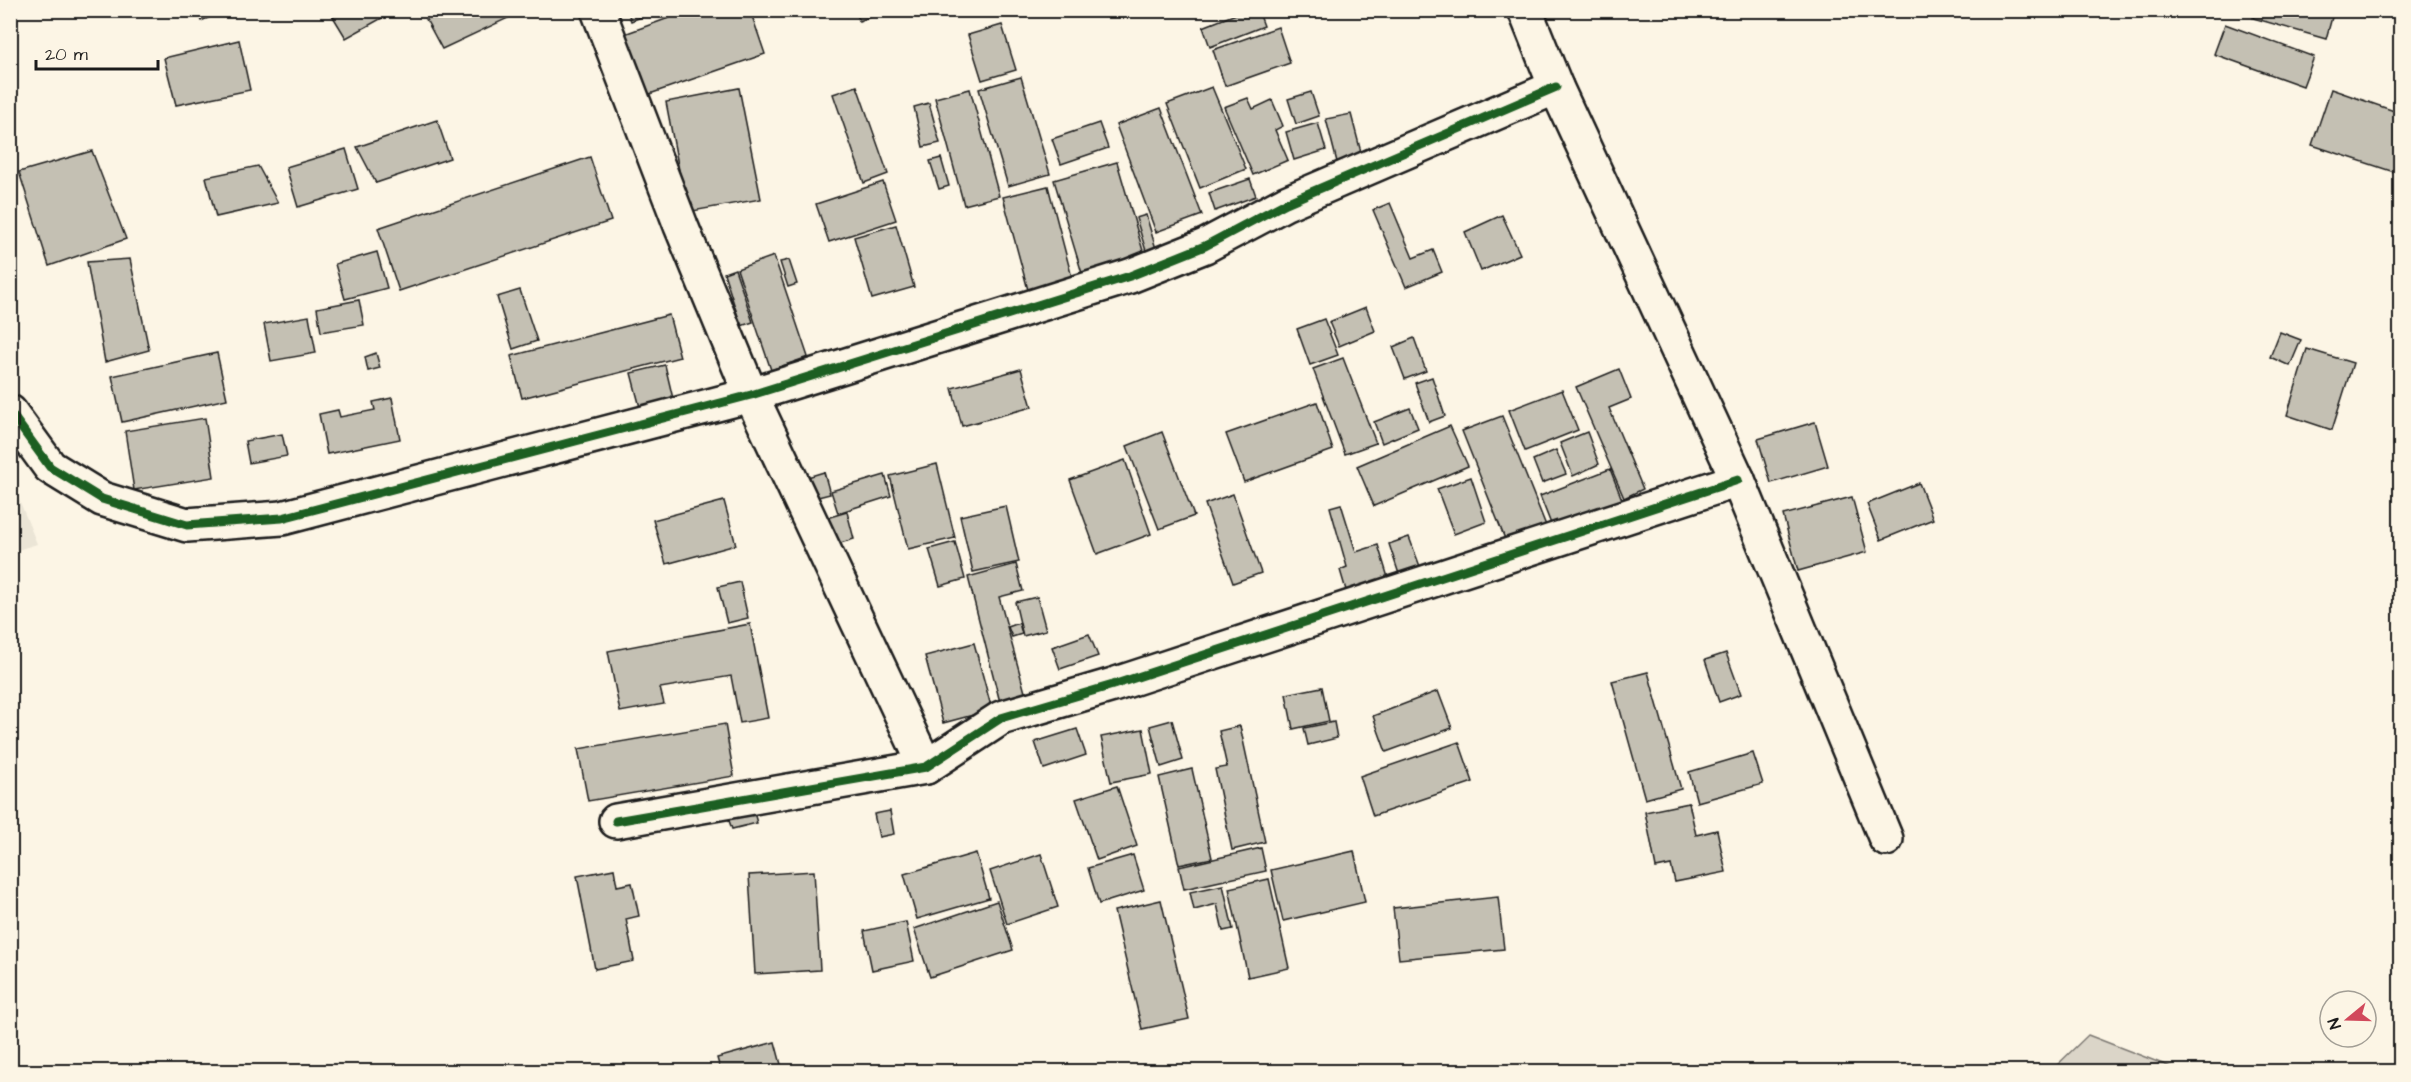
<svg xmlns="http://www.w3.org/2000/svg" width="2411" height="1082" font-family="'Architects Daughter',sans-serif">
<style>
.built{fill:#ebe5d6}
.green{fill:#dbd5c8;stroke:#7c7872;stroke-width:1.5}
.building{fill:#c4c0b3;stroke:#1c1c1c;stroke-width:1.5}
.lines{fill:none;stroke-linecap:round;stroke-linejoin:round}
.minor-casing{stroke:#1c1c1c;stroke-width:38}
.minor{stroke:#fcf5e5;stroke-width:33}
.cycleway-casing{stroke:#fcf5e5;stroke-width:13}
.cycleway{stroke:#1b5e20;stroke-width:9}
</style>
<rect width="100%" height="100%" fill="#fcf5e5"/>
<filter id="ink" filterUnits="userSpaceOnUse"><feTurbulence type="fractalNoise" baseFrequency=".0167" numOctaves="2"/><feDisplacementMap in="SourceGraphic" scale="12" xChannelSelector="R" yChannelSelector="G"/><feConvolveMatrix kernelMatrix="1 2 1 2 8 2 1 2 1" color-interpolation-filters="sRGB"/></filter>
<g filter="url(#ink)">
<path class="built" d="M11,480L37,544L11,552H10Z"/>
<path class="green" d="M2088,1035L2181,1071H2051Z"/>
<g class="building">
<path d="M197,10H227L201,21Z"/>
<path d="M329,10H392L393,12L346,38Z"/>
<path d="M421,10H525L442,49Z"/>
<path d="M627,10H659L631,21Z"/>
<path d="M691,10H750L765,54L641,97L619,36Z"/>
<path d="M856,10H891L859,21Z"/>
<path d="M1246,10H1258L1264,26L1210,47L1203,27Z"/>
<path d="M2255,10H2334L2326,39L2253,18Z"/>
<path d="M2225,24L2314,57L2303,86L2214,54Z"/>
<path d="M1002,25L1016,70L982,80L968,35Z"/>
<path d="M1278,27L1290,63L1225,86L1213,50Z"/>
<path d="M239,40L250,90L176,105L164,58Z"/>
<path d="M1021,77L1050,174L1008,186L979,89Z"/>
<path d="M857,86L888,174L864,183L833,94Z"/>
<path d="M1212,87L1246,169L1200,188L1167,104Z"/>
<path d="M739,88L761,199L687,212L666,102Z"/>
<path d="M970,89L999,196L964,205L935,98Z"/>
<path d="M2331,89L2400,113V174L2312,145Z"/>
<path d="M1311,92L1319,116L1296,124L1288,99Z"/>
<path d="M1248,98L1253,109L1272,100L1283,126L1275,130L1288,160L1253,175L1224,107Z"/>
<path d="M929,103L940,143L923,147L914,107Z"/>
<path d="M1161,108L1202,215L1156,232L1116,125Z"/>
<path d="M1351,114L1363,160L1338,166L1326,119Z"/>
<path d="M437,120L450,158L376,183L357,147Z"/>
<path d="M1099,123L1108,148L1061,164L1052,139Z"/>
<path d="M1318,123L1326,150L1294,160L1286,132Z"/>
<path d="M346,149L358,189L298,207L286,167Z"/>
<path d="M92,151L126,239L49,266L19,172Z"/>
<path d="M590,157L611,221L399,291L378,228Z"/>
<path d="M941,158L949,186L939,189L930,161Z"/>
<path d="M1117,162L1146,261L1084,280L1054,180Z"/>
<path d="M258,166L278,203L216,217L206,177Z"/>
<path d="M1250,179L1256,196L1215,211L1209,193Z"/>
<path d="M883,182L896,220L829,242L816,204Z"/>
<path d="M1048,186L1075,289L1031,301L1003,197Z"/>
<path d="M1390,203L1413,258L1433,250L1442,272L1406,287L1373,210Z"/>
<path d="M1146,215L1159,259L1149,261L1136,218Z"/>
<path d="M1502,215L1520,254L1481,271L1465,232Z"/>
<path d="M896,225L914,287L872,299L854,237Z"/>
<path d="M377,252L387,288L345,299L335,264Z"/>
<path d="M774,256L808,357L771,370L737,269Z"/>
<path d="M130,259L149,350L105,362L87,262Z"/>
<path d="M789,260L797,284L788,287L780,262Z"/>
<path d="M735,269L753,322L741,326L724,273Z"/>
<path d="M520,290L537,341L513,349L497,297Z"/>
<path d="M359,300L364,325L321,332L317,308Z"/>
<path d="M1366,307L1375,331L1339,346L1329,322Z"/>
<path d="M669,315L680,357L522,398L511,356Z"/>
<path d="M309,316L316,353L271,361L264,324Z"/>
<path d="M1324,319L1338,355L1310,365L1297,329Z"/>
<path d="M2280,332L2301,340L2290,366L2270,357Z"/>
<path d="M1414,338L1426,371L1405,379L1393,347Z"/>
<path d="M2307,349L2353,363L2332,430L2287,415Z"/>
<path d="M217,353L227,399L122,422L112,376Z"/>
<path d="M376,353L380,368L368,371L365,357Z"/>
<path d="M1343,358L1376,443L1345,454L1313,369Z"/>
<path d="M665,365L674,403L641,411L631,373Z"/>
<path d="M1021,369L1032,407L962,426L952,388Z"/>
<path d="M1619,369L1631,399L1609,408L1643,489L1624,498L1576,387Z"/>
<path d="M1432,377L1445,416L1429,422L1415,383Z"/>
<path d="M1562,390L1578,430L1525,451L1509,410Z"/>
<path d="M392,398L400,439L327,454L319,414L338,410L340,417L375,410L373,402Z"/>
<path d="M1317,402L1333,450L1244,482L1226,434Z"/>
<path d="M1410,408L1418,428L1382,443L1374,422Z"/>
<path d="M1502,416L1549,533L1509,549L1462,431Z"/>
<path d="M205,418L214,477L134,490L125,431Z"/>
<path d="M1815,422L1828,466L1771,483L1758,439Z"/>
<path d="M1450,426L1468,466L1374,506L1357,466Z"/>
<path d="M1162,432L1194,516L1159,529L1127,446Z"/>
<path d="M1587,432L1599,464L1573,476L1560,443Z"/>
<path d="M282,434L287,456L249,463L245,441Z"/>
<path d="M1556,450L1566,474L1542,483L1533,460Z"/>
<path d="M1125,460L1151,534L1097,554L1070,480Z"/>
<path d="M937,464L955,538L908,549L890,476Z"/>
<path d="M1610,469L1623,502L1553,529L1540,496Z"/>
<path d="M824,472L830,494L806,500L801,479Z"/>
<path d="M885,475L891,496L838,513L831,491Z"/>
<path d="M1471,477L1486,522L1454,534L1437,489Z"/>
<path d="M1919,483L1933,519L1881,540L1867,504Z"/>
<path d="M1233,494L1261,573L1233,583L1205,504Z"/>
<path d="M1852,497L1867,552L1798,571L1783,515Z"/>
<path d="M724,501L736,545L666,564L653,520Z"/>
<path d="M1341,504L1356,552L1378,545L1390,584L1348,597L1340,570L1347,567L1330,507Z"/>
<path d="M1006,506L1019,562L973,572L960,516Z"/>
<path d="M847,512L854,539L830,546L823,519Z"/>
<path d="M1409,537L1421,569L1400,577L1389,544Z"/>
<path d="M955,542L965,579L940,586L929,549Z"/>
<path d="M1016,564L1023,591L999,597L1029,707L1003,714L968,577Z"/>
<path d="M740,582L748,618L727,623L718,587Z"/>
<path d="M1037,597L1046,630L1023,636L1015,602Z"/>
<path d="M1019,623L1022,634L1012,637L1008,627Z"/>
<path d="M750,624L768,718L740,723L731,676L660,688L664,704L620,712L608,651Z"/>
<path d="M1089,634L1098,656L1060,669L1052,647Z"/>
<path d="M974,643L992,710L943,723L925,656Z"/>
<path d="M1726,653L1741,694L1719,702L1705,660Z"/>
<path d="M1648,672L1681,789L1645,799L1612,681Z"/>
<path d="M1322,687L1329,721L1293,729L1286,694Z"/>
<path d="M1438,691L1452,728L1386,752L1373,716Z"/>
<path d="M1172,720L1183,760L1161,767L1150,726Z"/>
<path d="M1334,722L1337,738L1308,745L1304,728Z"/>
<path d="M725,724L734,776L588,801L578,749Z"/>
<path d="M1240,726L1265,842L1232,850L1215,769L1227,767L1219,731Z"/>
<path d="M1077,729L1086,755L1044,769L1035,742Z"/>
<path d="M1143,729L1152,774L1111,782L1101,737Z"/>
<path d="M1459,742L1473,782L1373,816L1360,776Z"/>
<path d="M1753,753L1763,784L1697,802L1689,772Z"/>
<path d="M1192,769L1212,858L1179,865L1159,777Z"/>
<path d="M1117,786L1137,846L1097,860L1076,799Z"/>
<path d="M1689,803L1696,835L1717,830L1726,872L1675,882L1671,865L1656,868L1645,812Z"/>
<path d="M753,809L757,823L732,829L727,815Z"/>
<path d="M890,811L894,834L879,837L874,814Z"/>
<path d="M1261,848L1266,871L1184,889L1179,867Z"/>
<path d="M1354,851L1365,902L1283,921L1271,870Z"/>
<path d="M976,853L989,898L917,919L904,874Z"/>
<path d="M1041,854L1058,907L1007,924L990,871Z"/>
<path d="M1133,855L1144,890L1099,904L1088,868Z"/>
<path d="M614,869L617,886L632,883L639,916L626,919L634,961L595,969L577,876Z"/>
<path d="M814,871L820,970L755,974L749,875Z"/>
<path d="M1269,879L1289,968L1248,977L1229,888Z"/>
<path d="M1223,885L1233,929L1223,931L1217,904L1194,910L1190,892Z"/>
<path d="M1498,897L1504,949L1399,959L1393,908Z"/>
<path d="M1161,900L1189,1019L1142,1029L1114,911Z"/>
<path d="M997,901L1013,950L930,977L914,929Z"/>
<path d="M906,922L914,961L872,970L864,931Z"/>
<path d="M775,1042L783,1072H721L717,1058Z"/>
</g>
<g class="lines">
<defs>
<g id="minor">
<path d="M598,10L681,226L751,395L926,767"/>
<path d="M1525,10L1556,87L1738,480L1886,839"/>
<path d="M10,412L50,467L102,499L187,525L282,518L751,395L1130,276L1205,246L1286,203L1556,87"/>
<path d="M616,821L926,767L1001,718L1113,685L1738,480"/>
</g>
</defs>
<use href="#minor" class="minor-casing"/>
<use href="#minor" class="minor"/>
<defs>
<g id="cycleway">
<path d="M10,412L50,467L102,499L187,525L282,518L751,395L1130,276L1205,246L1286,203L1556,87"/>
<path d="M616,821L926,767L1001,718L1113,685L1738,480"/>
</g>
</defs>
<use href="#cycleway" class="cycleway-casing"/>
<use href="#cycleway" class="cycleway"/>
</g>
</g>
<rect width="2411" height="1082" fill="none" stroke="#fcf5e5" stroke-width="36"/>
<rect x="18" y="18" width="2375" height="1046" fill="none" stroke="#1c1c1c" stroke-width="2" filter="url(#ink)"/>
<g transform="translate(2348 1019) rotate(251)"><circle r="28" fill="#fcf5e5" stroke="#a29e95" stroke-width="1.5"/>
<path d="M0-4.5L10 22L0 15L-10 22Z" fill="#d1495b"/>
<text y="-9" font-size="16" font-weight="bold" text-anchor="middle" fill="#1c1c1c">N</text>
</g>
<path d="M36 60v9h122v-9" fill="none" stroke="#1c1c1c" stroke-width="3"/>
<text x="45" y="60" font-size="18" fill="#1c1c1c" stroke="#fcf5e5" stroke-width="4.5" paint-order="stroke">20 m</text>
</svg>
